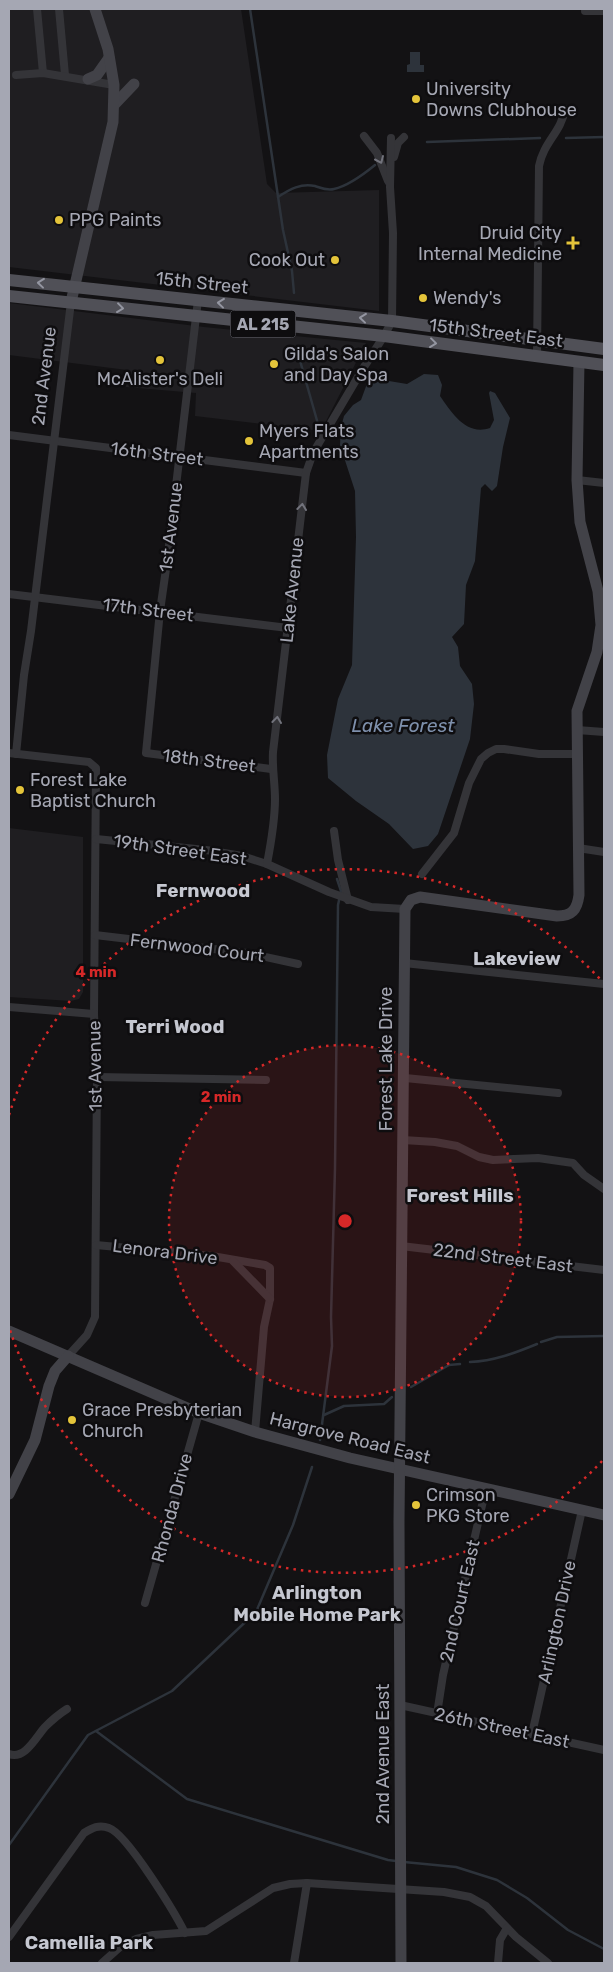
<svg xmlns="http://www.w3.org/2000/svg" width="613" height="1972" font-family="Rubik,sans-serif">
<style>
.built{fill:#1f1e21}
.water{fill:#2d333b}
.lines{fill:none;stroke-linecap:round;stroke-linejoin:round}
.stream{stroke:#2d333b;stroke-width:2.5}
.street{stroke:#343438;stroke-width:8}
.secondary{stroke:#424248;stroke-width:11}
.primary{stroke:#505057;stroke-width:12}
.oneway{stroke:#72737c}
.oneway2{stroke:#9496a1}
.ring{fill:none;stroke:#d62828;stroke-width:2.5;stroke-dasharray:2.5 5}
.poi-dot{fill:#e4c43a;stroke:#0e0d0f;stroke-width:2}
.labels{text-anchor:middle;stroke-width:5;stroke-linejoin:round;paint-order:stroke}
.shield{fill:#0e0d0f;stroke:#787982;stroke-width:1}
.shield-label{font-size:16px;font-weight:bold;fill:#a5a7b3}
.poi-label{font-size:18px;fill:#a5a7b3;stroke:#0e0d0f;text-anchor:start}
.street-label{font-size:18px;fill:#a5a7b3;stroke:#0e0d0f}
.water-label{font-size:19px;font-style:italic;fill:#7e90ac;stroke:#0e0d0f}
.neighbourhood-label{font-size:19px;font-weight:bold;fill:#c5c7d0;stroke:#0e0d0f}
.centre{fill:#d62828;stroke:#0e0d0f;stroke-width:2.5}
.ring-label{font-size:15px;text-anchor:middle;font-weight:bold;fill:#d62828;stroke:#0e0d0f;stroke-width:5;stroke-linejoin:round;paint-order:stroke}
</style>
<rect width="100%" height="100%" fill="#131214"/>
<g class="built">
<path d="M9,9H241L267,184L276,193L379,190V311L9,267Z"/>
<path d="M9,303L204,327L366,343L321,431L195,416L196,393L126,387L127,370L9,355Z"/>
<path d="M9,828L83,837V992L79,999L71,1001L9,997Z"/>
</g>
<g class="water">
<path d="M410,52H420V65H424V72H407V65L410,64Z"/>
<path d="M424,374L438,375L442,385L440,396C452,413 466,436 490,428L494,420L489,393L490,391L495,393L510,418L503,447L497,486L492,491L485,484L481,488L475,561L466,585L464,624L452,637L458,647L460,666L472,684L474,704L470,739L438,834L428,846L413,849L389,824L356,801L328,778L327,755L338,699L352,665L356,537L355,491L340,445L341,427L344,416L353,405L361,400L368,381L377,379L407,384Z"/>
</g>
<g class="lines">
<g class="stream">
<path d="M250,9L283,230L292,271L294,293"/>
<path d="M566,138L604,137"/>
<path d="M427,142L540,138"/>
<path d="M278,197C290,189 301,183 315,186C321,188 327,191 334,189C348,186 364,174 375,165"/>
<path d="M299,357L318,424"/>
<path d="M541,1342L557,1337L604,1336"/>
<path d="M470,1362C494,1361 515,1353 537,1344"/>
<path d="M411,1387L449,1365L460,1364"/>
<path d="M324,1415L344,1406L384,1404L392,1397"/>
<path d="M320,1440L332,1346L331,1317L335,1168L338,905L341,891L337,879"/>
<path d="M96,1731L187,1799L388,1860L396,1861"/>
<path d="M9,1845L88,1735L172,1691L256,1612L293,1525L312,1467"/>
<path d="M404,1862L456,1867L497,1880L527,1898L568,1930L604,1949"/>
</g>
<g class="street">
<path d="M37,9L43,73"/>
<path d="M59,9L65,75"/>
<path d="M585,11H604"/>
<path d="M16,75L43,73L114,85"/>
<path d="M364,136L377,153L388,181"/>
<path d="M394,157L398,143L404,137"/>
<path d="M198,300L167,562L160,611L146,753L271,769"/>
<path d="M537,356L539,166C544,141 561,133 565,109"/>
<path d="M9,435L306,473"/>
<path d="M577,480L604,483"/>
<path d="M9,594L288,628"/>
<path d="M577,730L604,732"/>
<path d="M9,753L89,762L96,768L94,1014L97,1077L95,1317L87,1335L68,1356"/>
<path d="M16,754L24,675L31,631L71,302"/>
<path d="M334,831L338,860L348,900"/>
<path d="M96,839L206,850L242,856L267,864L329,892L371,907L405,909"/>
<path d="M578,848L604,852"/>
<path d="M267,864C271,843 275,821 275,799C275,783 272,768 273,752L306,473L313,453L362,370L384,336L392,321L393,233L390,187L391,138"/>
<path d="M422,874L454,833L469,783L481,759L488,753L496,749H504L539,754H577"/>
<path d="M95,935L247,953L298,964"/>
<path d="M404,963L604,984"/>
<path d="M9,1007L94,1014"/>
<path d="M97,1077L266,1080"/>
<path d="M405,1078L558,1093"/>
<path d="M403,1140L435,1142L457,1146L479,1157L493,1160L538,1158L573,1163L584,1175L604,1189"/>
<path d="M96,1245L212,1256L265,1265L270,1268V1299L264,1327L255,1432"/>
<path d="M401,1246L604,1270"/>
<path d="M233,1261L270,1299"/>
<path d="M145,1603L199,1413"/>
<path d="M400,1705L604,1750"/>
<path d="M437,1714L443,1675L486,1488"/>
<path d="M532,1734L582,1510"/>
<path d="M9,1754C25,1760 36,1737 45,1727C52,1720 59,1714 67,1709"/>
<path d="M9,1937L84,1833C92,1828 99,1824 109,1828C127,1834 175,1913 185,1933"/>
<path d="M102,1963L120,1947L136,1939L153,1935L206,1931L273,1888L290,1884L307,1883L444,1892L470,1897L486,1906L516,1937L548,1963"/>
<path d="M294,1963L307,1883"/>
<path d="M498,1963L500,1940L507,1928"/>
</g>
<g class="secondary">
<path d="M88,79L97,75L109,58"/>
<path d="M114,105L134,84"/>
<path d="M71,302L113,122L114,85L108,49L95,9"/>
<path d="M9,1331L199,1413L255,1432L350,1458L604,1515"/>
<path d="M9,1494L35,1440L49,1386L55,1371L68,1356"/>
<path d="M401,1963L399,1522L405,909L411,900L420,897L557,916C572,916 577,910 579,895L577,711L597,652L601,625L598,591L580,522L577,480L579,362"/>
</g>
<g class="primary">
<path d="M9,280L392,321L604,349"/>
<path d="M9,296L384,336L604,365"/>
</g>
</g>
<defs><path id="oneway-chevron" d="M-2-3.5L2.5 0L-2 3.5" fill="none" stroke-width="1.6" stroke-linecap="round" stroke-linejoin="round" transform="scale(1.25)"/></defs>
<g class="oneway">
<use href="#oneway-chevron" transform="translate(380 160) rotate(66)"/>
<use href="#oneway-chevron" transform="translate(302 507) rotate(-83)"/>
<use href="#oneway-chevron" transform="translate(277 720) rotate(-83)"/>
</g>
<g class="oneway2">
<use href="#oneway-chevron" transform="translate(41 283) rotate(-174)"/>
<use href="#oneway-chevron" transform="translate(221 303) rotate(-174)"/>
<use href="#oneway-chevron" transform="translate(120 308) rotate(7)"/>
<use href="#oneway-chevron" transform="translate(363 318) rotate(-174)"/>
<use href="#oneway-chevron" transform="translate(433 343) rotate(7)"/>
</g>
<circle cx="345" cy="1221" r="176" fill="#d62828" fill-opacity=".12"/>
<g class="ring">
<circle cx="345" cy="1221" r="176"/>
<path d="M602 1461A352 352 0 0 1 9 1327M9 1115A352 352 0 0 1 602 981"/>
</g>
<g class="poi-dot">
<circle cx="416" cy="99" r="5"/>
<circle cx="59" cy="220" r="5"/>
<path d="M570.5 235.5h5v5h5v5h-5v5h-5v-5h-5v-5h5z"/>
<circle cx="335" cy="260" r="5"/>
<circle cx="423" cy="298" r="5"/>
<circle cx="160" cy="360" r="5"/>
<circle cx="274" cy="364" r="5"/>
<circle cx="249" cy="441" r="5"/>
<circle cx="20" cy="790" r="5"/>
<circle cx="72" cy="1420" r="5"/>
<circle cx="416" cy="1505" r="5"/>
</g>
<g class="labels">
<rect class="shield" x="230.5" y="310.5" width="65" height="27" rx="4"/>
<g class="shield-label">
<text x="263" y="330">AL 215</text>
</g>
<g class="poi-label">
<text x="426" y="95">University<tspan x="426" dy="21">Downs Clubhouse</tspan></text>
<text x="69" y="226">PPG Paints</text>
<text x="562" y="239" text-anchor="end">Druid City<tspan x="562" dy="21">Internal Medicine</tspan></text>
<text x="325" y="266" text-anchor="end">Cook Out</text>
<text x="433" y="304">Wendy's</text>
<text x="284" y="360">Gilda's Salon<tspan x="284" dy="21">and Day Spa</tspan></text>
<text x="160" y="385" text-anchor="middle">McAlister's Deli</text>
<text x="259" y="437">Myers Flats<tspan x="259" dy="21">Apartments</tspan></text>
<text x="30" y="786">Forest Lake<tspan x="30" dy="21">Baptist Church</tspan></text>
<text x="82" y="1416">Grace Presbyterian<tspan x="82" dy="21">Church</tspan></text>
<text x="426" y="1501">Crimson<tspan x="426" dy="21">PKG Store</tspan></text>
</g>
<g class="street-label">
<text transform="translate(202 283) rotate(6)" y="6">15th Street</text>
<text transform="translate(496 333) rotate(7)" y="6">15th Street East</text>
<text transform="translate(44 376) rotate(-83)" y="6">2nd Avenue</text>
<text transform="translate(157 454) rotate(7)" y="6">16th Street</text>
<text transform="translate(171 527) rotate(-83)" y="6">1st Avenue</text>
<text transform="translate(292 590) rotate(-84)" y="6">Lake Avenue</text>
<text transform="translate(148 610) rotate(7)" y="6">17th Street</text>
<text transform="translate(209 761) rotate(7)" y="6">18th Street</text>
<text transform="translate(180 850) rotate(8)" y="6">19th Street East</text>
<text transform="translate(197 948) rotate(7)" y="6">Fernwood Court</text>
<text transform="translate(386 1059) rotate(-90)" y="6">Forest Lake Drive</text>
<text transform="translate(95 1066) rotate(-91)" y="6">1st Avenue</text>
<text transform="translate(165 1252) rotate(7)" y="6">Lenora Drive</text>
<text transform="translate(503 1258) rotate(7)" y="6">22nd Street East</text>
<text transform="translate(350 1438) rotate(14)" y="6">Hargrove Road East</text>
<text transform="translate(172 1508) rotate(-75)" y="6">Rhonda Drive</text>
<text transform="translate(460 1601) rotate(-77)" y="6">2nd Court East</text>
<text transform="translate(557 1622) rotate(-78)" y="6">Arlington Drive</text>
<text transform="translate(502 1728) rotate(12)" y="6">26th Street East</text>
<text transform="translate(383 1754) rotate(-90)" y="6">2nd Avenue East</text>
</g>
<g class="water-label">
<text x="403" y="732">Lake Forest</text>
</g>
<g class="neighbourhood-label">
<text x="203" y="897">Fernwood</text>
<text x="517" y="965">Lakeview</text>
<text x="175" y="1033">Terri Wood</text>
<text x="460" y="1202">Forest Hills</text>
<text x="317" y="1599">Arlington<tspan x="317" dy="22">Mobile Home Park</tspan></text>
<text x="89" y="1949">Camellia Park</text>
</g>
</g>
<circle cx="345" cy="1221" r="8" class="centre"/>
<g class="ring-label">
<text x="96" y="977">4 min</text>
<text x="221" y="1102">2 min</text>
</g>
<rect width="613" height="1972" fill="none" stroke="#a5a7b3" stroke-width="20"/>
</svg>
